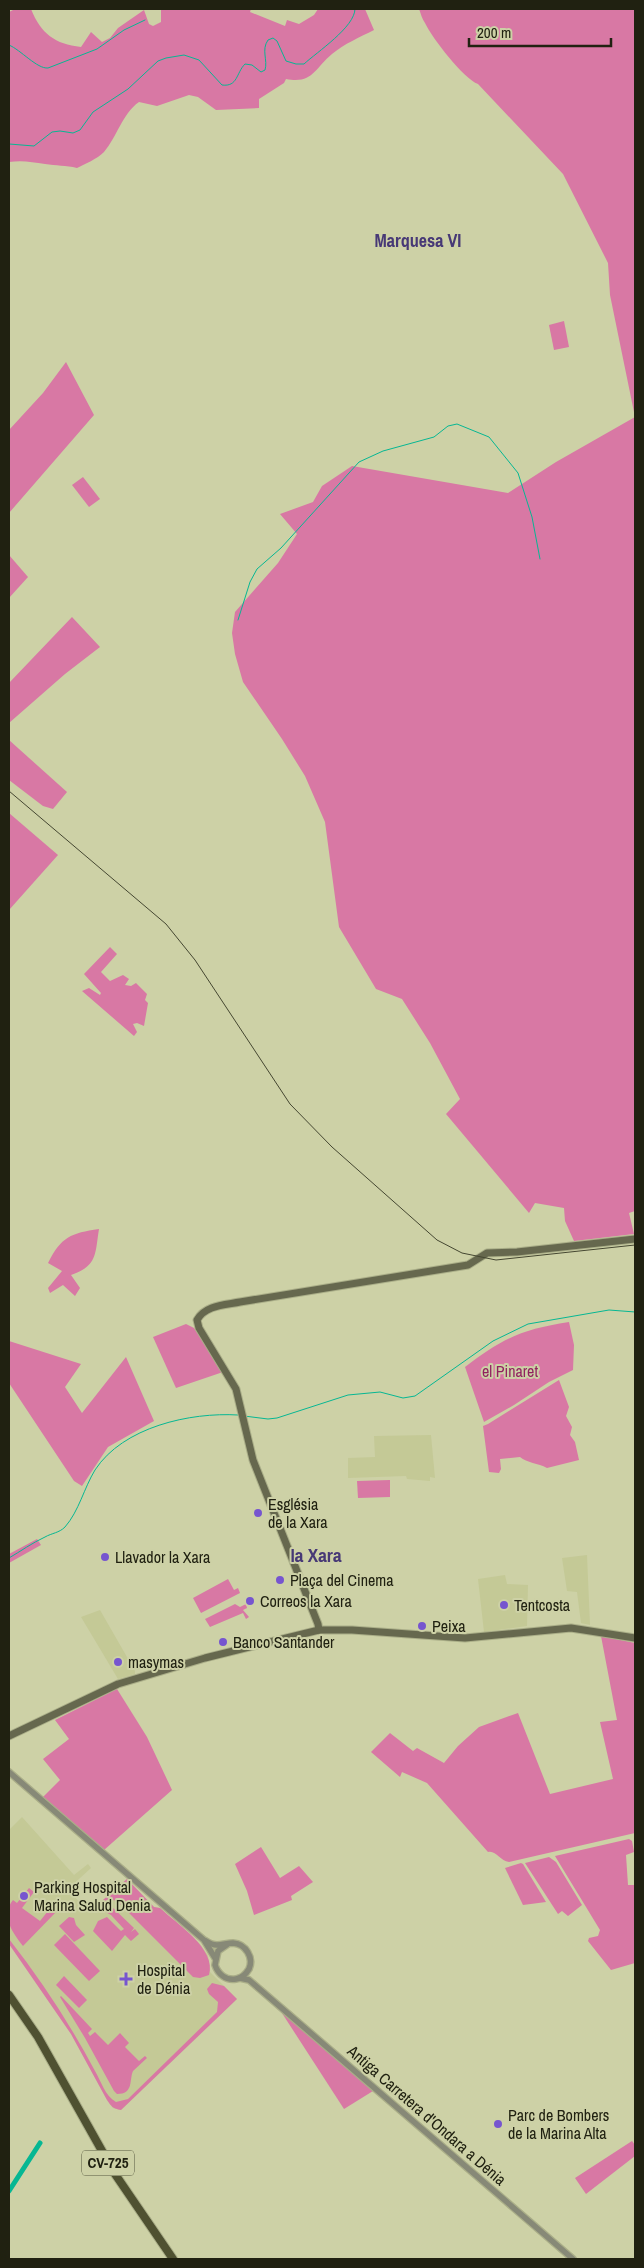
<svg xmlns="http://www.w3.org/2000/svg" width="644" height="2268" font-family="'Archivo Narrow',sans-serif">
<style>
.built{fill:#c4c996}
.green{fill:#d878a4}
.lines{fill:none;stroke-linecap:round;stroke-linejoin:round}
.stream{stroke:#06b793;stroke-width:1}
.canal{stroke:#06b793;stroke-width:5}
.tertiary-casing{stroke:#aaae88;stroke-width:8}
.secondary-casing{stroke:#aaae88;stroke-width:9}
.primary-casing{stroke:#aaae88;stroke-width:10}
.tertiary{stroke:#878977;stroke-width:5.5}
.secondary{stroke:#66684e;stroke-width:7}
.primary{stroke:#4f5131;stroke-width:8}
.tram{stroke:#454731;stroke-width:1}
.poi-dot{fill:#7655cf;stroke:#cdd1a6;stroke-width:2}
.labels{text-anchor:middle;stroke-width:4;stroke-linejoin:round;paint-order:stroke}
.shield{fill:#cdd1a6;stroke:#54563e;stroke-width:1}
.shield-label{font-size:15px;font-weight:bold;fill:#202111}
.park-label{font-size:16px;fill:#91215f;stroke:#cdd1a6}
.poi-label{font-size:16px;fill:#202111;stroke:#cdd1a6;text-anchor:start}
.street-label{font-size:16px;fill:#202111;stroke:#cdd1a6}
.neighbourhood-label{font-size:18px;font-weight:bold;fill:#473976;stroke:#cdd1a6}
.quarter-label{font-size:19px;font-weight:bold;fill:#473976;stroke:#cdd1a6}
</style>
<rect width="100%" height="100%" fill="#cdd1a6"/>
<g class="built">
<path d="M431,1435L435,1478L430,1477V1481L407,1479L406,1476L348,1478V1458L375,1457L374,1436Z"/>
<path d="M587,1555L590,1625L581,1623L577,1592L567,1591L562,1558Z"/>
<path d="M505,1575L507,1584L528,1585L527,1626L484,1632L478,1579Z"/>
<path d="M100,1610L135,1671V1674L118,1679L81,1617Z"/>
<path d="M22,1817L74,1875L88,1864L91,1868L68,1889L81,1904L95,1907L127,1879L154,1907L160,1908L200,1944L208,1955L210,1972L237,1999L121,2110L113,2108L107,2100L71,2034L9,1944V1830Z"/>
</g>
<g class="green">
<path d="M15,9H31C41,34 55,44 81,47L91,32L102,42L110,38L118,28L144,10L149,24L153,26L161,22V9H251L250,12L285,26L287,20L299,24L314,15L318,9H365L374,30C360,37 344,44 332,54C314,69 313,84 286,79L284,83L259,99V108L216,110L198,97L189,95L157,106L139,102C122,114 117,137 104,152C97,159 85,164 77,168C66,165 56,166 45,164C32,162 22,160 9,162V12Z"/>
<path d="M419,9H635V1211L629,1213L634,1234L574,1241L565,1221L564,1208L535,1203L529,1213L446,1114L460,1099L430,1043L402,999L376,989L339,927L325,822L305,776L282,739L243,682L235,654L232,633L235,612L278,563L297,534L280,514L313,502L322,486L352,466L508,493L556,462L635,417L610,295L608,263L563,174L478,84C464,79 432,38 425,23C422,19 421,14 419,9Z"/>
<path d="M564,321L569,347L554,350L549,325Z"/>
<path d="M66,362L94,415L9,513V430L43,393Z"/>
<path d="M83,477L100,499L89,507L72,485Z"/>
<path d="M9,555L28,577L9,598Z"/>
<path d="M72,617L100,647L65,674L9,723V683Z"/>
<path d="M9,740L67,792L53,809L43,806L9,780Z"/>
<path d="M9,813L58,855L9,910Z"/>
<path d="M110,947L117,954L101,972L110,981L123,975L129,979L125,985L131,986L136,983L147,994L145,1000L148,1003L144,1026L137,1023L133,1024L137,1032L134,1036L82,991L89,988L100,995L101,993L84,974Z"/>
<path d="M99,1229C95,1253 98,1266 71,1275L80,1288L75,1296L63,1285L50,1293L48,1288L62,1271L48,1263C61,1237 71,1233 99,1229Z"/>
<path d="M569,1322L574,1345L573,1370L549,1382L514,1405L484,1422L465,1367C503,1338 523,1329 569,1322Z"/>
<path d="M186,1324L194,1328L223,1372L176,1388L153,1337Z"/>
<path d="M9,1341L81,1364L65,1387L82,1413L126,1357L154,1421L108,1447L82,1486L74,1481L9,1383Z"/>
<path d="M559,1380L569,1407L566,1416L572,1427L570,1435L575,1442L579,1460L547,1468C538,1463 527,1463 520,1457L500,1459L501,1469L499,1473L489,1472L483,1426L488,1424Z"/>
<path d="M390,1480V1497L358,1498L357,1481Z"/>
<path d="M37,1539L41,1545L9,1563V1554Z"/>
<path d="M228,1579L234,1590L238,1588L240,1593L201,1613L193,1598Z"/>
<path d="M235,1604L240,1607L246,1604L247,1608L243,1610L249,1617L246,1619L243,1613L210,1627L205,1619Z"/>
<path d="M601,1636L635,1643V1833L509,1862C500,1861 496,1850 488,1852L427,1783L402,1772L400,1777L371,1752L390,1733L413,1751L417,1748L444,1763L458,1746L479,1727L518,1713L550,1794L613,1779L600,1722L617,1720Z"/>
<path d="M117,1689L147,1737L172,1790L104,1850L42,1798L60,1780L43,1759L69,1739L55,1720Z"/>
<path d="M629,1839L632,1841L634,1852L626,1855L628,1885H635V1963L611,1970L588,1941L589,1938L598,1936L600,1930L555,1856Z"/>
<path d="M261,1847L280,1878L299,1866L313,1882L291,1896L292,1900L254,1915L247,1891L235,1864Z"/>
<path d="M549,1857L556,1862L582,1905L568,1916L562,1911L558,1914L525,1863Z"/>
<path d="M521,1863L523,1864L546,1902L523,1905L505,1868Z"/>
<path d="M127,1879L154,1907L160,1908C177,1924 217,1949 209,1975L200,1978L193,1977L117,1901L109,1899L95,1907Z"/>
<path d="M29,1888L34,1892L22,1908L40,1921L52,1906L56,1912L23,1946C13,1933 0,1916 13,1900L17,1903Z"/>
<path d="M112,1907L134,1928L131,1932L135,1929L139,1934L131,1941L125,1935L112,1951L93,1931L98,1921L107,1917L121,1931L124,1929L111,1915L104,1911Z"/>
<path d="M69,1917L74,1918L76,1925L85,1935L74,1942L59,1926Z"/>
<path d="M65,1934L100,1971L89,1981L54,1945Z"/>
<path d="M9,1939C41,1980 70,2024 95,2071C101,2081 105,2096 116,2102L128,2099L217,2012L218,2002L209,1994L207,1989L212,1983L224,1986L237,1999L121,2110C113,2109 111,2106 107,2100L71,2034L9,1944Z"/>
<path d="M64,1976L87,2000L79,2008L56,1985Z"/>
<path d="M61,1996L92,2029L88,2033L90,2036L95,2032L108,2045L120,2033L129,2043L125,2047L139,2061L145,2056L147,2058L133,2071C129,2080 134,2094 117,2094L114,2091L85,2038L60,1997Z"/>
<path d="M280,2010L373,2091L344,2109Z"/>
<path d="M632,2141L635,2145V2156L586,2194L575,2178Z"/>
</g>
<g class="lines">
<g class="stream">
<path d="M9,45C21,50 37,69 48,68L97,49L124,30L145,20"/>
<path d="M9,144L34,146L52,132L60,131L73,133L80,130L93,112L128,89L158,61L166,58L184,55L199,60L222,85C238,87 236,73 245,64L252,65L261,72L265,70C268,60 261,50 268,40L273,38L277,41L286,61L296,64H304C317,52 355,27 355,9"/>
<path d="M238,620L250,582L257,569L281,548L359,462L383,451L434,437L448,426L457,424L489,437L518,473L532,517L540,559"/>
<path d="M244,1416L268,1419L277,1418L348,1395L380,1392L403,1398L415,1396L493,1341L528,1324L609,1310L635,1312"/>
<path d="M9,1558C21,1551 32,1543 45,1537C52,1533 59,1533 65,1527C79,1511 84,1488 95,1470C123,1427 190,1412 238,1415"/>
</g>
<path class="canal" d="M9,2191L40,2143"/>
<defs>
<g id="tertiary">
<path d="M9,1772L204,1940L215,1958"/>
<path d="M206,1941C209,1943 213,1945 217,1945C222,1945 228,1943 233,1943C246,1944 254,1958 249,1969C246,1974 242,1978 236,1979C226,1981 218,1974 215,1965L218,1951L228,1944"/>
<path d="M240,1978L249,1980L263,1992L573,2259"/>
</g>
<g id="secondary">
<path d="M319,1630L318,1624L253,1460L236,1389L199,1328L197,1320C205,1305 225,1305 240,1302L468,1265L487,1253L517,1252L635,1239"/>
<path d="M9,1736L118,1684L205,1658L319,1630H352L465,1638L571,1628L635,1638"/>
</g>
<path id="primary" d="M9,1995L38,2037L115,2174L173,2259"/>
</defs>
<use href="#tertiary" class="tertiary-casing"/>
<use href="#secondary" class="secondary-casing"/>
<use href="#primary" class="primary-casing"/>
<use href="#tertiary" class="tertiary"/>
<use href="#secondary" class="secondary"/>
<use href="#primary" class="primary"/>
<path class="tram" d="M9,791L166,924L195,960L290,1104L332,1147L437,1240L462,1253L496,1260L635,1245"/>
</g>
<g class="poi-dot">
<circle cx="258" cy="1513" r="5"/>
<circle cx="105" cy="1557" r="5"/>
<circle cx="280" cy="1580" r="5"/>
<circle cx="250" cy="1601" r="5"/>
<circle cx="504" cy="1605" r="5"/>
<circle cx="422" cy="1626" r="5"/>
<circle cx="223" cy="1642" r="5"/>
<circle cx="118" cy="1662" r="5"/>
<circle cx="24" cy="1896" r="5"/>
<path d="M123.5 1971.5h5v5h5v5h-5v5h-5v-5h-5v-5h5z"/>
<circle cx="498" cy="2124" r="5"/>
</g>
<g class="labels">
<rect class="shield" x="82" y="2150.5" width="52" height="25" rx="4"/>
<g class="shield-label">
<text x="108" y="2168">CV-725</text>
</g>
<g class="park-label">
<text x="510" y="1377">el Pinaret</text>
</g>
<g class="poi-label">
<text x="268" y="1510">Església<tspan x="268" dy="18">de la Xara</tspan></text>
<text x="115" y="1563">Llavador la Xara</text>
<text x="290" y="1586">Plaça del Cinema</text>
<text x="260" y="1607">Correos la Xara</text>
<text x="514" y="1611">Tentcosta</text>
<text x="432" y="1632">Peixa</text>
<text x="233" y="1648">Banco Santander</text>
<text x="128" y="1668">masymas</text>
<text x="34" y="1893">Parking Hospital<tspan x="34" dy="18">Marina Salud Denia</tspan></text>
<text x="137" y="1976">Hospital<tspan x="137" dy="18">de Dénia</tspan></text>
<text x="508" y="2121">Parc de Bombers<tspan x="508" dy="18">de la Marina Alta</tspan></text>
</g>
<g class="street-label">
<text transform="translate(427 2115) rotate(41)" y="6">Antiga Carretera d'Ondara a Dénia</text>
</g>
<g class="neighbourhood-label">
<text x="418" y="247">Marquesa VI</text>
</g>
<g class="quarter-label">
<text x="316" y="1562">la Xara</text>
</g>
</g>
<rect width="644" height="2268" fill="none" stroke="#202111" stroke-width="20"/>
<path d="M469 38v8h142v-8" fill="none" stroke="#202111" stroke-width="2.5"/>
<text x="477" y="38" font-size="15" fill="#202111" stroke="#cdd1a6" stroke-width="4" paint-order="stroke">200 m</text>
</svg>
